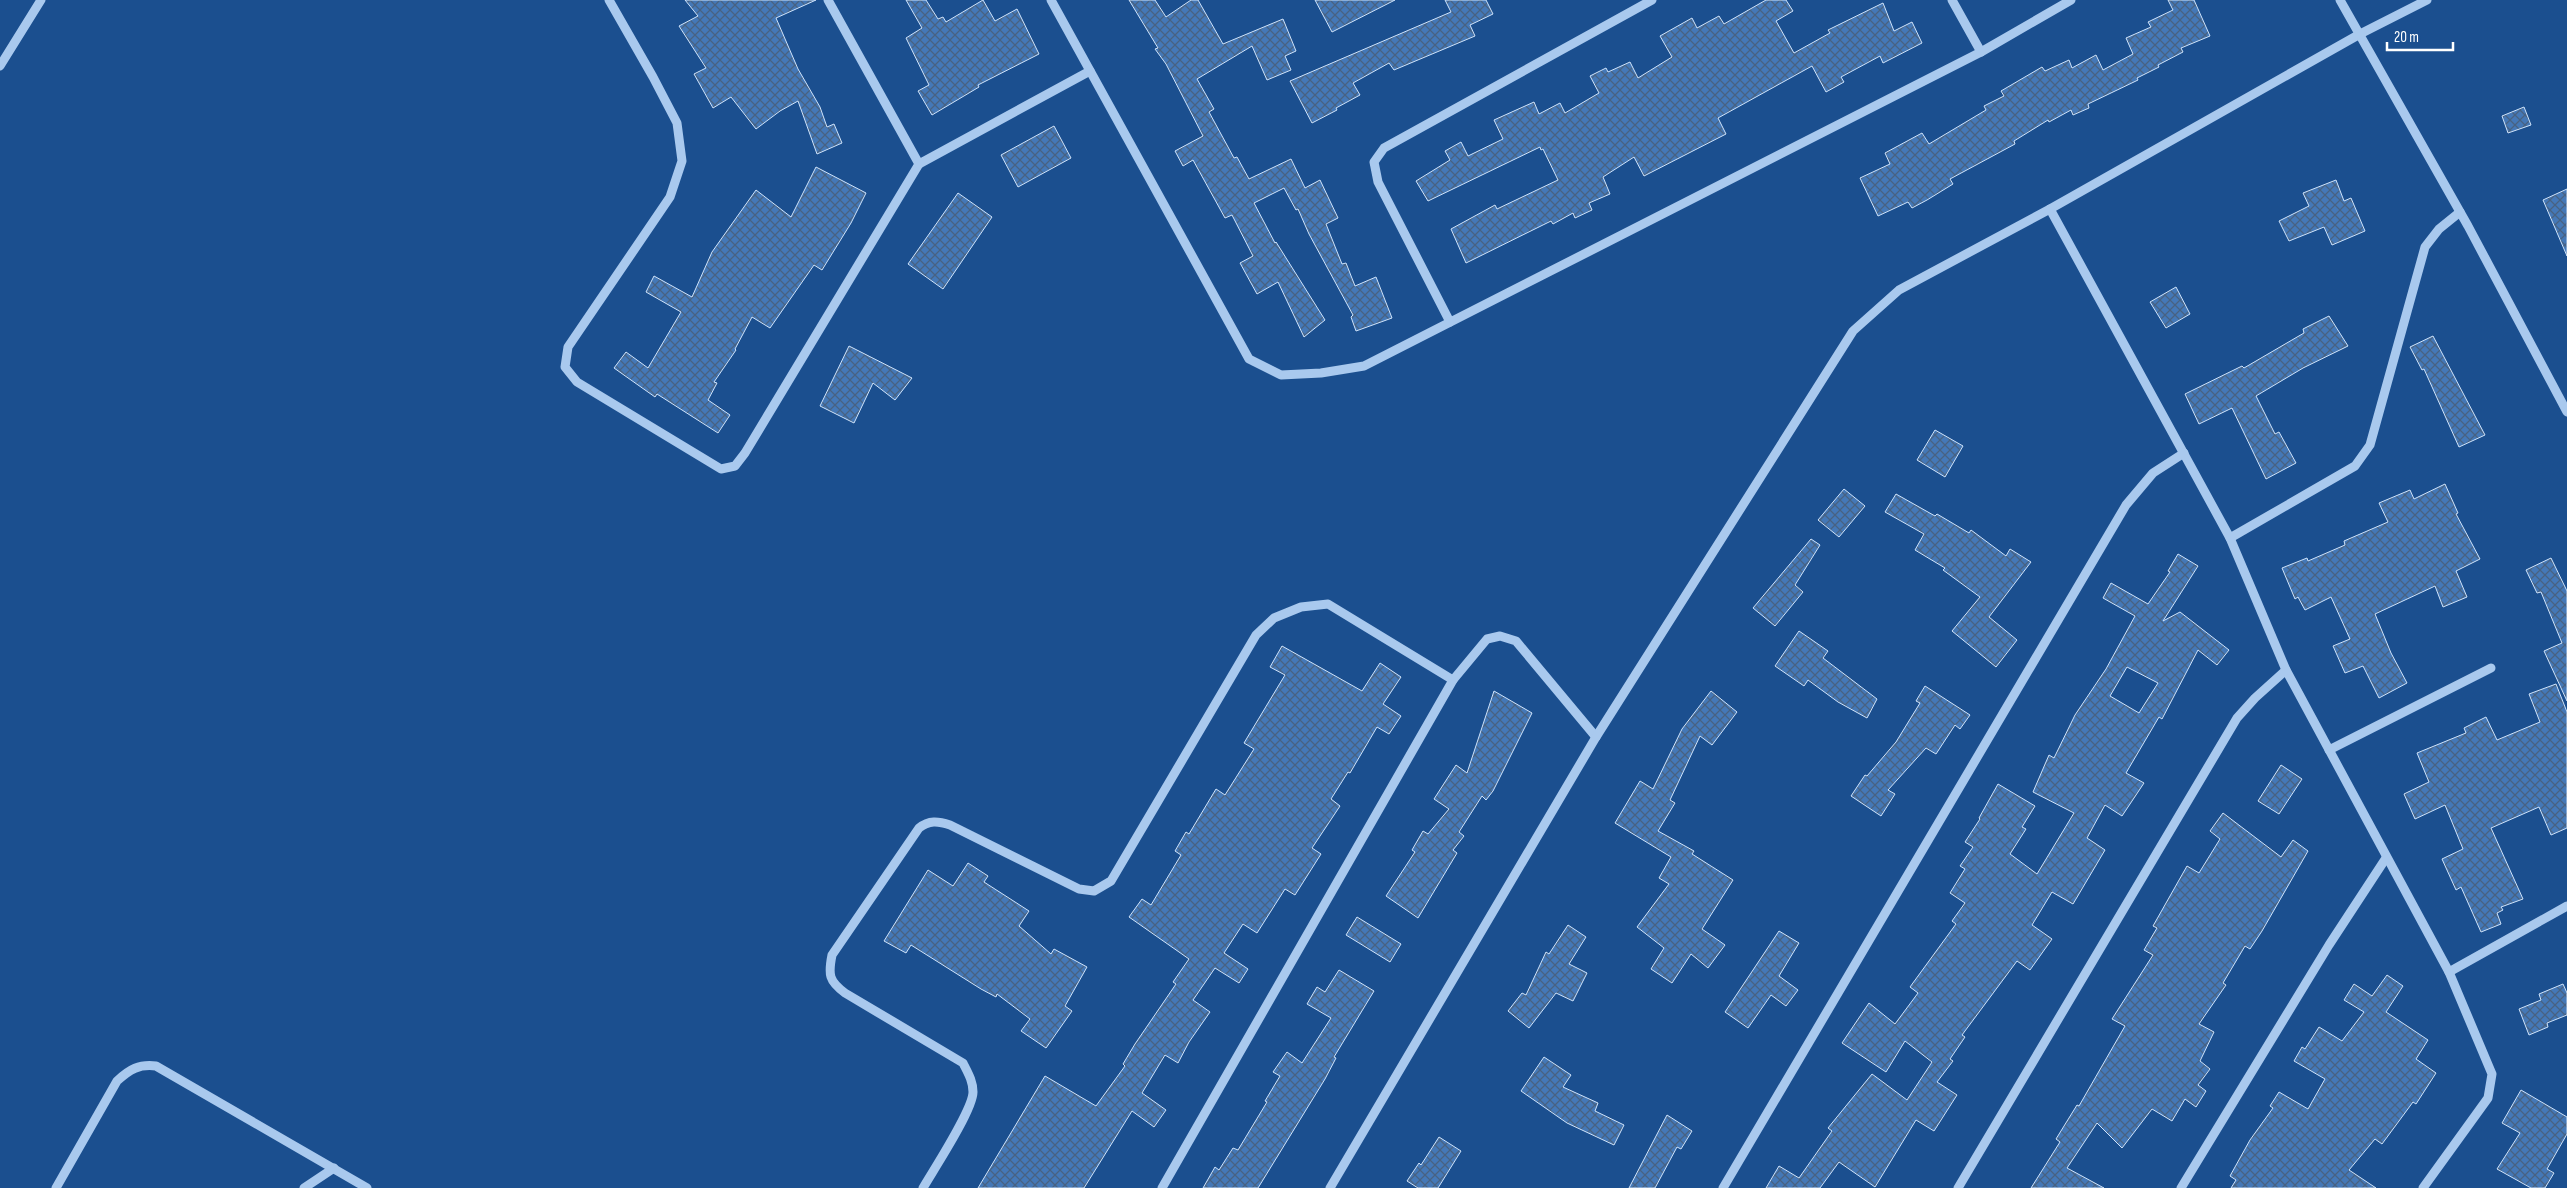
<svg xmlns="http://www.w3.org/2000/svg" width="2567" height="1188" font-family="'Sofia Sans Condensed',sans-serif">
<style>
.building{fill:url(#building-cross-hatch);stroke:#cfe3fa;fill-rule:evenodd}
.lines{fill:none;stroke-linecap:round;stroke-linejoin:round}
.minor{stroke:#a9c9ee;stroke-width:9}
</style>
<defs>
<pattern id="building-cross-hatch" width="8" height="8" patternUnits="userSpaceOnUse" patternTransform="scale(1.25)"><rect width="8" height="8" fill="#4478b7"/><path d="M0 0l8 8M0 8l8-8" fill="none" stroke="#486282"/></pattern>
</defs>
<rect width="100%" height="100%" fill="#1b4f8f"/>
<g class="building">
<path d="M685,0H816L776,18L798,69L820,107L827,127L834,124L842,143L817,154L798,101L780,111L756,129L731,97L713,108L694,74L706,68L679,26L698,16Z"/>
<path d="M906,0H926L938,19L943,17L946,22L983,0L995,21L1017,9L1039,54L978,85L979,87L932,115L918,91L929,85L906,38L922,28Z"/>
<path d="M1129,0H1155L1166,17L1191,0H1198L1223,44L1283,19L1296,51L1285,56L1291,70L1267,80L1252,46L1197,79L1214,109L1209,112L1234,158L1237,157L1249,179L1291,159L1305,188L1320,180L1338,218L1326,224L1342,264L1346,263L1355,286L1376,277L1392,318L1356,331L1351,317L1353,315L1309,234L1298,209L1296,210L1284,188L1254,203L1275,243L1276,242L1325,320L1304,337L1278,282L1257,294L1240,263L1253,256L1232,215L1225,218L1193,160L1183,166L1175,151L1203,136L1166,64L1155,49L1158,48Z"/>
<path d="M1315,0H1395L1332,32Z"/>
<path d="M1445,0H1486L1493,14L1470,25L1475,36L1394,70L1389,63L1353,83L1360,95L1336,108L1337,110L1312,123L1290,81L1451,12Z"/>
<path d="M1766,0H1786L1793,11L1776,21L1794,53L1830,33L1828,30L1883,3L1894,31L1912,22L1922,43L1883,63L1880,56L1841,77L1844,82L1826,92L1812,66L1718,118L1726,134L1644,176L1634,157L1603,177L1610,194L1589,203L1592,210L1575,218L1573,213L1553,224L1551,221L1466,263L1451,229L1495,205L1497,209L1558,180L1543,149L1541,150L1540,147L1428,201L1416,181L1450,160L1445,151L1461,142L1468,156L1503,139L1494,120L1534,102L1539,114L1560,103L1565,113L1599,93L1590,76L1606,68L1608,72L1630,62L1638,78L1672,57L1660,36L1692,18L1697,28L1719,16L1724,24Z"/>
<path d="M2168,0H2194L2210,36L2181,48L2183,52L2158,65L2159,67L2137,78L2138,80L2088,104L2089,108L2073,115L2071,110L2049,122L2048,120L2014,141L2015,144L1950,179L1953,184L1927,200L1912,208L1908,202L1878,216L1860,178L1890,164L1885,153L1922,133L1929,144L1986,110L1984,106L2004,96L2001,91L2042,67L2045,71L2069,60L2072,68L2096,55L2103,70L2133,54L2126,38L2151,27L2148,22L2173,10Z"/>
<path d="M2524,107L2531,125L2508,133L2502,116Z"/>
<path d="M1054,126L1071,158L1018,187L1001,155Z"/>
<path d="M816,167L866,193L851,223L822,270L814,265L770,328L752,317L735,349L736,350L714,382L717,383L708,400L730,415L718,433L657,394L655,397L614,368L626,352L648,368L681,312L646,292L654,276L692,297L712,252L756,190L791,217Z"/>
<path d="M2336,180L2344,201L2351,198L2365,231L2332,245L2324,227L2289,241L2279,221L2309,206L2303,193Z"/>
<path d="M2567,189V256L2543,200Z"/>
<path d="M958,193L992,217L943,289L908,264Z"/>
<path d="M2176,287L2190,314L2166,328L2150,302Z"/>
<path d="M2329,316L2348,346L2303,368L2256,396L2275,434L2279,432L2296,463L2266,479L2232,408L2199,424L2185,394L2242,366L2244,368L2304,333L2303,329Z"/>
<path d="M2433,336L2485,435L2459,447L2424,369L2422,370L2410,347Z"/>
<path d="M849,346L912,378L895,400L873,383L854,423L820,406Z"/>
<path d="M1935,430L1963,446L1945,477L1917,460Z"/>
<path d="M2445,484L2458,513L2456,514L2480,559L2456,571L2467,597L2443,607L2435,586L2375,614L2391,653L2407,683L2379,698L2363,666L2345,673L2333,646L2350,639L2331,597L2305,610L2298,597L2295,599L2282,568L2307,558L2308,561L2345,545L2344,541L2388,522L2379,503L2410,490L2414,499Z"/>
<path d="M1844,489L1865,506L1839,537L1818,520Z"/>
<path d="M1896,494L1935,516L1937,514L1969,533L1971,530L2006,556L2010,549L2031,562L1989,617L2017,640L1996,667L1952,631L1980,597L1943,570L1945,568L1915,550L1924,534L1885,512Z"/>
<path d="M1811,539L1820,545L1795,585L1803,592L1775,626L1753,608Z"/>
<path d="M2178,554L2198,566L2163,621L2180,612L2229,650L2217,665L2198,650L2162,719L2159,717L2126,773L2144,783L2122,816L2105,805L2087,838L2105,850L2073,904L2052,892L2032,925L2052,939L2030,970L2017,961L1962,1035L1965,1037L1950,1059L1953,1061L1937,1082L1957,1095L1934,1131L1916,1120L1875,1187L1839,1162L1820,1188H1766L1779,1166L1799,1178L1832,1131L1828,1128L1872,1074L1907,1100L1932,1062L1905,1041L1886,1072L1842,1043L1869,1003L1895,1024L1918,993L1910,987L1956,924L1952,921L1965,903L1950,893L1965,869L1960,866L1973,847L1965,842L1980,819L1979,818L1998,784L2035,806L2022,827L2026,829L2010,854L2037,874L2074,813L2033,792L2049,755L2054,758L2075,715L2106,669L2135,616L2103,598L2111,583L2148,604L2170,572L2168,571ZM2127,667L2158,683L2139,713L2110,696Z"/>
<path d="M2551,558L2567,591V701L2544,651L2562,643L2541,592L2537,593L2526,570Z"/>
<path d="M1799,631L1828,651L1823,658L1877,699L1867,718L1838,702L1808,680L1804,686L1775,666Z"/>
<path d="M1282,646L1362,691L1380,663L1401,677L1383,704L1401,716L1389,734L1377,727L1350,773L1348,772L1331,799L1340,806L1312,848L1321,854L1295,895L1285,889L1257,933L1243,924L1224,953L1248,969L1239,983L1215,968L1193,1000L1210,1012L1189,1042L1178,1063L1165,1055L1142,1093L1166,1110L1154,1127L1132,1111L1084,1188H978L1045,1076L1096,1106L1125,1066L1123,1064L1135,1044L1176,984L1173,982L1189,959L1129,917L1142,899L1151,905L1181,855L1175,851L1186,832L1189,834L1216,789L1225,795L1254,749L1244,743L1285,675L1270,667Z"/>
<path d="M2556,684L2567,712V828L2551,835L2539,807L2491,828L2523,899L2501,907L2503,910L2497,913L2501,924L2481,932L2461,887L2456,890L2442,859L2463,849L2445,805L2415,819L2404,794L2429,782L2417,753L2466,733L2464,728L2486,717L2497,740L2540,722L2529,694Z"/>
<path d="M1925,686L1970,715L1960,729L1955,725L1936,754L1926,748L1888,790L1895,794L1881,816L1851,796L1865,775L1867,776L1896,742L1920,703L1916,701Z"/>
<path d="M1494,691L1532,713L1493,791L1486,800L1482,796L1459,832L1464,836L1453,850L1457,853L1418,918L1386,896L1415,852L1412,850L1423,831L1428,834L1449,809L1434,799L1456,765L1467,773Z"/>
<path d="M1711,691L1737,712L1712,745L1700,736L1670,800L1675,803L1658,831L1694,851L1692,854L1733,880L1702,929L1725,945L1708,968L1691,954L1672,983L1651,969L1664,948L1637,927L1669,884L1659,878L1671,857L1615,823L1640,781L1653,789L1682,729Z"/>
<path d="M2281,765L2302,779L2279,814L2258,801Z"/>
<path d="M2223,813L2281,857L2293,840L2308,851L2262,931L2250,949L2245,946L2223,983L2226,985L2199,1024L2214,1032L2200,1061L2210,1069L2198,1085L2206,1091L2196,1107L2185,1099L2172,1121L2152,1109L2122,1148L2097,1123L2067,1168L2104,1188H2031L2060,1142L2056,1139L2077,1105L2079,1106L2125,1026L2112,1019L2153,955L2144,950L2157,928L2153,926L2187,866L2199,873L2220,839L2210,831Z"/>
<path d="M968,863L988,876L984,882L1029,911L1019,926L1051,954L1054,949L1087,967L1065,1006L1072,1011L1046,1048L1021,1031L1030,1019L997,994L996,997L981,989L911,945L906,953L884,941L928,870L953,886Z"/>
<path d="M1357,917L1401,944L1390,962L1346,935Z"/>
<path d="M1568,925L1586,937L1569,964L1587,973L1573,1001L1556,993L1529,1028L1508,1011L1522,993L1526,995L1546,952L1549,954Z"/>
<path d="M1779,931L1799,943L1779,976L1798,990L1786,1006L1771,995L1748,1028L1725,1012Z"/>
<path d="M1339,970L1374,991L1334,1057L1336,1058L1325,1079L1258,1188H1203L1215,1167L1219,1170L1233,1148L1238,1150L1267,1102L1265,1101L1280,1076L1273,1072L1287,1052L1302,1063L1331,1018L1307,1004L1317,987L1325,992Z"/>
<path d="M2387,975L2403,986L2386,1012L2428,1040L2416,1059L2436,1073L2416,1104L2413,1102L2382,1144L2375,1139L2349,1170L2376,1188H2231L2236,1180L2230,1176L2250,1140L2273,1108L2270,1106L2279,1092L2308,1109L2325,1079L2294,1061L2302,1047L2305,1049L2319,1027L2342,1041L2364,1012L2344,1000L2354,984L2372,996Z"/>
<path d="M2563,984L2567,993V1015L2547,1023L2548,1027L2529,1035L2519,1009L2541,1000L2539,994Z"/>
<path d="M1544,1057L1571,1075L1563,1087L1598,1103L1595,1111L1624,1125L1614,1145L1567,1123L1521,1091Z"/>
<path d="M2521,1090L2567,1117V1134L2547,1169L2554,1173L2545,1188H2531L2497,1169L2520,1133L2502,1123Z"/>
<path d="M1667,1115L1692,1131L1681,1149L1677,1147L1655,1188H1629Z"/>
<path d="M1439,1137L1461,1151L1438,1188H1418L1407,1181L1419,1163L1421,1165Z"/>
</g>
<g class="lines">
<g class="minor">
<path d="M609,0L653,77L677,123L682,161L670,197L568,347L565,367L577,382L721,469L735,466L745,453L919,164"/>
<path d="M828,0L919,164L1090,71"/>
<path d="M1051,0L1249,359L1281,375L1321,373L1364,366L1981,52L2071,0"/>
<path d="M1952,0L1981,52"/>
<path d="M2340,0L2468,226L2567,412"/>
<path d="M0,66L41,0"/>
<path d="M2050,209L2230,538L2286,670L2449,972L2492,1074L2488,1098L2423,1188"/>
<path d="M1450,322L1378,182L1374,162L1384,148L1652,0"/>
<path d="M2230,538L2355,466L2370,445L2425,247L2439,229L2460,212"/>
<path d="M2329,750L2491,668"/>
<path d="M2449,972L2567,906"/>
<path d="M56,1188L117,1081C130,1069 139,1064 156,1066L367,1188"/>
<path d="M304,1188L334,1168"/>
<path d="M923,1188C934,1169 973,1110 973,1092C973,1081 968,1073 963,1063L845,993C829,981 828,975 832,955L919,828C929,820 938,821 950,825L1079,889L1094,891L1111,881L1256,635L1274,618L1301,607L1328,604L1453,680"/>
<path d="M1162,1188L1453,680L1487,639L1500,636L1516,641L1596,737"/>
<path d="M1330,1188L1596,737L1853,331L1899,290L2050,209L2360,34L2427,0"/>
<path d="M1723,1188L2126,505L2153,473L2184,453"/>
<path d="M1958,1188L2237,718L2255,698L2286,670"/>
<path d="M2181,1188L2329,945L2386,858"/>
</g>
</g>
<path d="M2387 42v8h66v-8" fill="none" stroke="#ffffff" stroke-width="2.5"/>
<text x="2394" y="42" font-size="15" fill="#ffffff" stroke="#1b4f8f" stroke-width="4" paint-order="stroke">20 m</text>
</svg>
